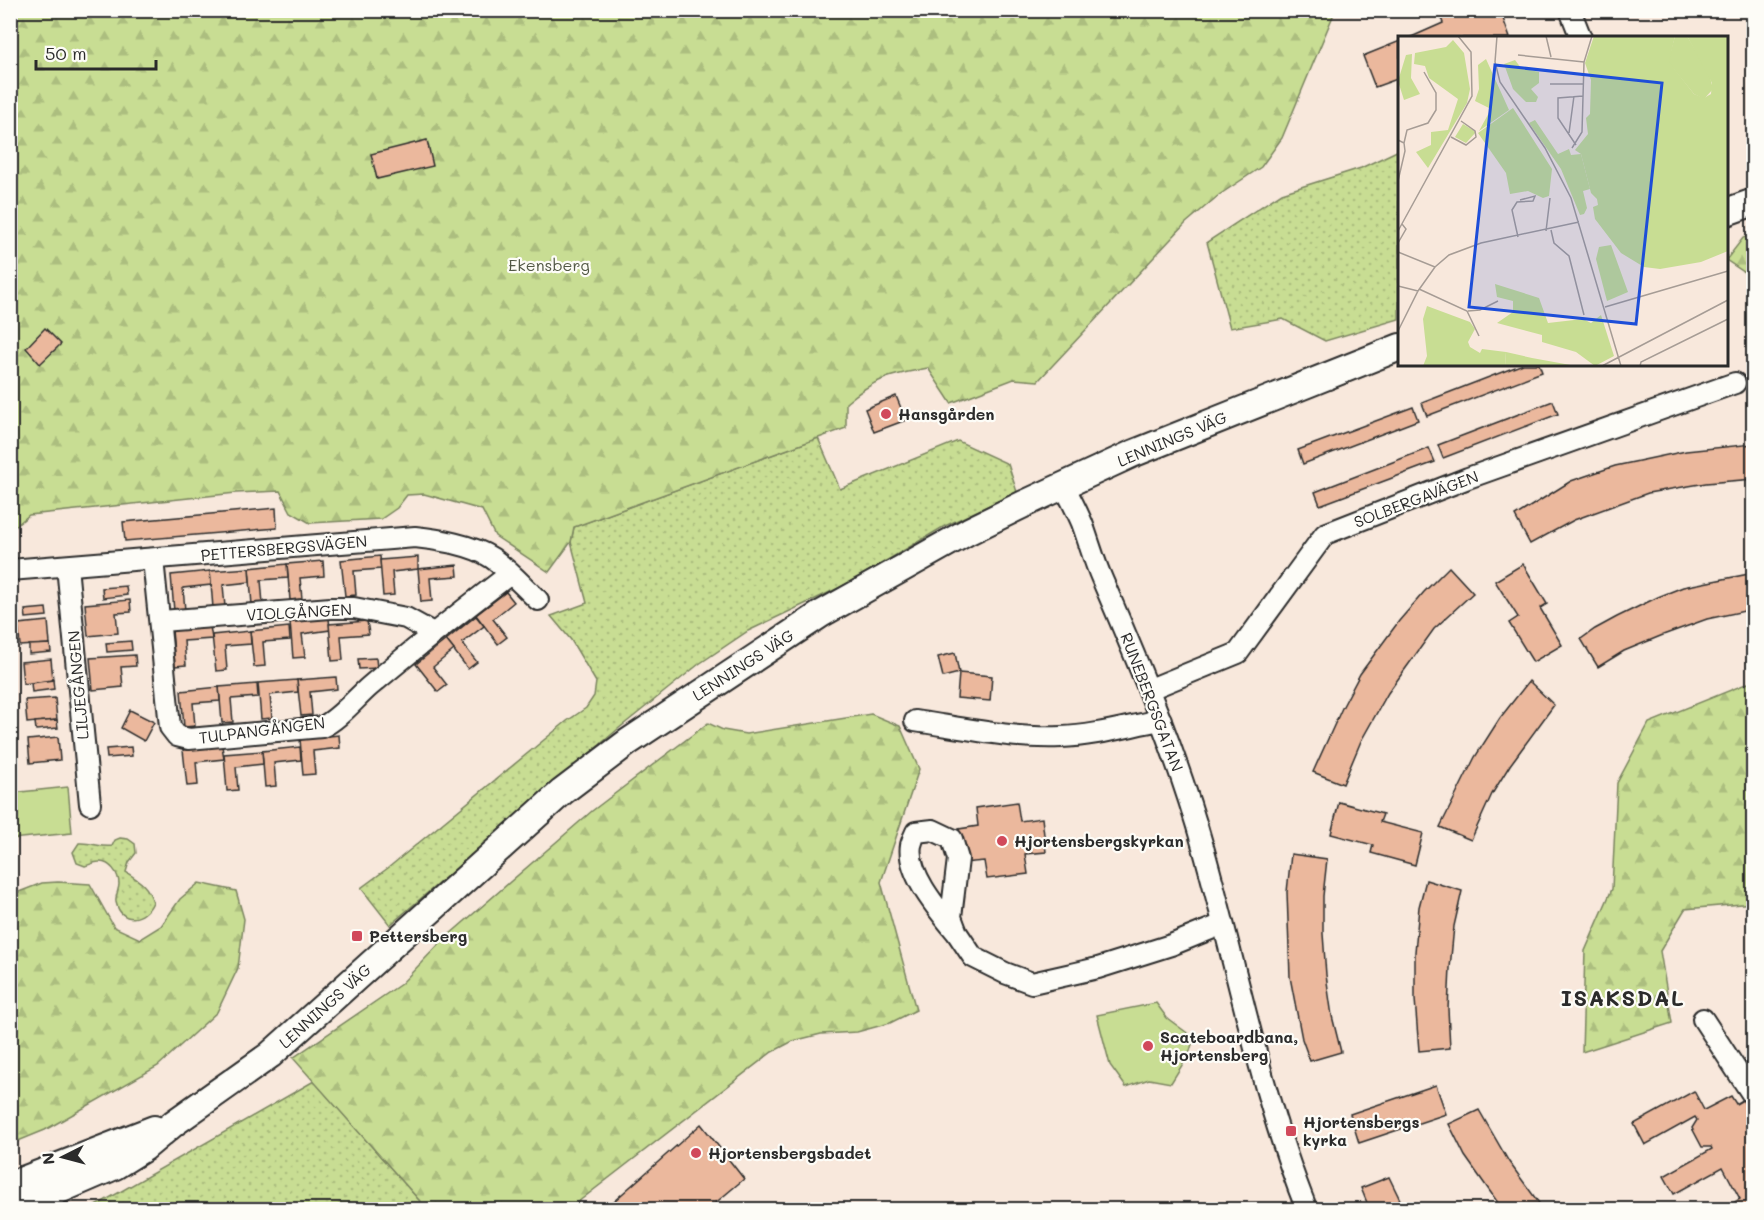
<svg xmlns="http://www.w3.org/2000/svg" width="1764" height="1220" font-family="Mali,sans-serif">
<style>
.grass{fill:url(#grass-dots);stroke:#7a845f;stroke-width:1.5}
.forest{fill:url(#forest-firs);stroke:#7a845f;stroke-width:1.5}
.garden{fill:#c8dd93;stroke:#7a845f;stroke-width:1.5}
.building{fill:#ebb89d;stroke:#2b2b2b;stroke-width:1.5}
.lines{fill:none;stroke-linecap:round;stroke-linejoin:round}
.minor-casing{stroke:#2b2b2b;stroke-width:24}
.major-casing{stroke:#2b2b2b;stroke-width:30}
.minor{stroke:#fdfcf7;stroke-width:20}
.major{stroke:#fdfcf7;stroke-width:26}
.poi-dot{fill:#d1495b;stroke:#fdfcf7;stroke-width:2}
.labels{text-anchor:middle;stroke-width:4.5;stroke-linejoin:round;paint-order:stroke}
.park-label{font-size:16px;fill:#525845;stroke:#fdfcf7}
.poi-label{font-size:16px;font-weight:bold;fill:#2b2b2b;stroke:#fdfcf7;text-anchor:start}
.street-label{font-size:16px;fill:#2b2b2b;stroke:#fdfcf7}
.district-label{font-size:22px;font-weight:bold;letter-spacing:1.5px;fill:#2b2b2b;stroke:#fdfcf7}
.inset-road{fill:none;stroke:#a69c95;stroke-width:1.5}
.view{fill:#1d4ed8;fill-opacity:0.15;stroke:#1d4ed8;stroke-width:3}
.inset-edge{fill:none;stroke:#2b2b2b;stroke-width:3}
</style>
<defs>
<pattern id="grass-dots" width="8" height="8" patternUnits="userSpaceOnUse" patternTransform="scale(1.5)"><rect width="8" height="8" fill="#c8dd93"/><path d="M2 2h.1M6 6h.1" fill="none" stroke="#acbe7f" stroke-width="1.8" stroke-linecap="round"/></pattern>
<pattern id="forest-firs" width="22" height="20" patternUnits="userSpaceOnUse" patternTransform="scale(1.5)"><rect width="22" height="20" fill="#c8dd93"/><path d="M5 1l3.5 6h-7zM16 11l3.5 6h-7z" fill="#acbe7f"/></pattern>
</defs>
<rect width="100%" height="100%" fill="#f8e8dc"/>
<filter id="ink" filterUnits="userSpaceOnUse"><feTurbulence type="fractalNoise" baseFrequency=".0167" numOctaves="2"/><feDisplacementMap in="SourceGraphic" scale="12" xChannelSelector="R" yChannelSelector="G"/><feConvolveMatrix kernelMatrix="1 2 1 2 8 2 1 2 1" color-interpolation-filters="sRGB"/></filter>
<g filter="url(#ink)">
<g class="grass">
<path d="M1399,150V319L1325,341L1283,319L1230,328L1207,242L1282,193L1361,168Z"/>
<path d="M818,438L840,489L958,441L1008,464L1017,492L943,527L849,583L748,631L699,664L618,729L390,925L361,888L388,868L567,721L586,708L594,696L596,682L571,640L551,616L587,603L571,542L574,527Z"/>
<path d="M120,838L128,839L135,844L136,853L129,862L126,872C140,881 148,886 153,902C145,921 121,925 116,902C115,896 119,890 119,884C119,874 110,861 99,862C95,862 89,865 85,866L77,863L73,852L79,843C91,842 101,848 112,846L115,840Z"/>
<path d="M314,1081L427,1209H90Z"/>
</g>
<g class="forest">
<path d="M11,11H1335L1282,138L1261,167L1219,195L1186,223L1038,381L1014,379L951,403L928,368C891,375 875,378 846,403V428L574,527L571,542L549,572L495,536L482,510L424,494L407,495L397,508L381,519L310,523L291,512L280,491L236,493L29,515L11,530Z"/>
<path d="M1753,234V278L1726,260L1743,238Z"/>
<path d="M1753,681V903L1685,909L1660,951L1672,1023L1582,1052L1585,951L1612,889L1617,783L1649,723Z"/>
<path d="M871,714L900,726L919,769L881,882L916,1010L890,1023L857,1032L821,1034L793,1041L772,1052L578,1202L571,1209H427L293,1058L401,984L442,941L592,811L708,723L723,730L746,734Z"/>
<path d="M58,882L90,884L114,927L140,939L161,926L180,899L199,883L236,891L244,919L238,968L217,1012L158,1066L45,1130L11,1144V895L42,883Z"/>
</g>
<g class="garden">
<path d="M68,787L72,833L11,839V793Z"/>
<path d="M1156,1003L1167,1018L1194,1038L1189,1054L1171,1083L1149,1079L1126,1087L1110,1065L1097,1015Z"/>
</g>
<g class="building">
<path d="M1438,10H1500L1510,38H1409L1443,23Z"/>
<path d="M1400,41V78L1375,87L1363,56Z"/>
<path d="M427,140L433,166L377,179L371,154Z"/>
<path d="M45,328L61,344L40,364L26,348Z"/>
<path d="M1523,364H1539L1542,372L1427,416L1422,403Z"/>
<path d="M896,396L906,420L874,432L865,409Z"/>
<path d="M1553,401L1558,414L1443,458L1438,445Z"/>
<path d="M1413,407L1418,420L1303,464L1298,450Z"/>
<path d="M1753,444L1754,479L1706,483L1648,493L1574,520L1530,544L1515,516L1571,481L1615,466L1686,451Z"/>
<path d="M1429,448L1435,462L1320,505L1315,492Z"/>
<path d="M276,508L277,528L125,541L123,522Z"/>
<path d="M380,556L381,569L354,571L356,595L345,596L341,560Z"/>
<path d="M418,557V569L392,572L394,595L383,596L380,560Z"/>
<path d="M323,561L324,576L300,578L302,599L290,600L287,564Z"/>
<path d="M287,564L288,578L261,580L263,604L252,605L249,568Z"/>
<path d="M1523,564L1547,604L1540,608L1562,645L1533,662L1509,623L1518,617L1495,581Z"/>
<path d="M457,565L458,576L430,578L432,601L421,602L418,569Z"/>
<path d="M1449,567L1473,593L1434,629L1388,693L1361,741L1343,784L1313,772L1342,708L1360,674L1399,621L1424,592Z"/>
<path d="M249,568L250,582L223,585L225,607L213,608L210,571Z"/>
<path d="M210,571L211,585L183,588L185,610L174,611L171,575Z"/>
<path d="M1754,573V609L1707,619L1663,635L1624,651L1598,667L1581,639L1595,629L1617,617L1658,597L1683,587Z"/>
<path d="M126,586L127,595L103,598L102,588Z"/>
<path d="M506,592L514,602L493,619L507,637L498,644L476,615Z"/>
<path d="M130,600L131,612L116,613L118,633L88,636L85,604Z"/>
<path d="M46,608L47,616L26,618L25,610Z"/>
<path d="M476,616L484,626L462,643L477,662L468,669L446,640Z"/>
<path d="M329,618L330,630L302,634L305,657L293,658L290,622Z"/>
<path d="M48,621L50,644L20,646L18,624Z"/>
<path d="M367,621L369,634L341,636L343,660L332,661L329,624Z"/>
<path d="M210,626L212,639L184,641L186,665L175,666L172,630Z"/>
<path d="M289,627L290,640L263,642L265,666L254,667L250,631Z"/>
<path d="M250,631L251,644L225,646L227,670L216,671L212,635Z"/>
<path d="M446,640L454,650L433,667L447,685L438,692L416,664Z"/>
<path d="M131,641L132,650L107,652L106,643Z"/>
<path d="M50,644L51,652L29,654V645Z"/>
<path d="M955,653L959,673L943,677L938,657Z"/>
<path d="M135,655L136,666L121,667L123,687L93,690L90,658Z"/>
<path d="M376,658L377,668L359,669L358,659Z"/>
<path d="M51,659L53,680L23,684L21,662Z"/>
<path d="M959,673L992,676L990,701L957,698Z"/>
<path d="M336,677L337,689L310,692L312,715L301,716L297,680Z"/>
<path d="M53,680L54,689L32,692L31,683Z"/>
<path d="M297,680L298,692L270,695L272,718L261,719L258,683Z"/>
<path d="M1529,681L1554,705L1510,765L1492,794L1471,840L1440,827L1475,757L1500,718Z"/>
<path d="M257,684L258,697L231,699L233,722L222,723L219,687Z"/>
<path d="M219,687L220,701L193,703L195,726L184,727L181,691Z"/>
<path d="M55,698L57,720L27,723L25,700Z"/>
<path d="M130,710L154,722L144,741L121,728Z"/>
<path d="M57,720L58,728L36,730L35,722Z"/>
<path d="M339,735L340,748L313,751L315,774L303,775L300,739Z"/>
<path d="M58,737L60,760L30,763L28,740Z"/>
<path d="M222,746L224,759L196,762L198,785L187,786L183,750Z"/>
<path d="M131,747L132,756L107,758L106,749Z"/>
<path d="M300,747L301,760L274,763L276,786L265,787L262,751Z"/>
<path d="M262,751L263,764L236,767L238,790L227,791L224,754Z"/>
<path d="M1017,802L1020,821L1042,818L1046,852L1025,854L1028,874L987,879L984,861L963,863L959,829L978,826L976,808Z"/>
<path d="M1339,802L1383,814L1380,822L1423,833L1415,865L1371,853L1373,845L1331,834Z"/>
<path d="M1291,854L1327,859L1323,896V934L1326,975L1332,1016L1341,1052L1310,1061L1302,1039L1290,977L1287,892Z"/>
<path d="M1426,880L1462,891L1454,926L1450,968L1448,1009L1450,1048L1419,1051L1415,999V952L1419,907Z"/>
<path d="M1436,1085L1446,1114L1359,1143L1350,1114Z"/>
<path d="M1694,1091L1704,1110L1731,1096L1736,1104L1746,1098L1754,1112V1180L1751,1181L1754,1189L1750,1191L1754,1199V1210H1721L1740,1199L1723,1167L1674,1194L1664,1176L1712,1149L1711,1147H1702L1692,1128L1697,1120L1695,1117L1645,1145L1634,1124Z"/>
<path d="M1479,1110L1509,1162L1544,1210H1503L1465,1156L1449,1124Z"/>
<path d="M701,1124L744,1179L707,1210H604Z"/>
<path d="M1389,1177L1405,1210H1370L1361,1188Z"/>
</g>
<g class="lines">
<defs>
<g id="minor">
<path d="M1570,10L1581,38"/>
<path d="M1064,486C1070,498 1077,511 1082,523C1089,542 1094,561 1102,579C1140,667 1177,754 1203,847C1237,968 1260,1093 1307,1210"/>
<path d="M153,559L170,727L177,736L189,739L322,727C339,719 355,699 370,686C416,647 463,610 510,574"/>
<path d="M67,566L90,804"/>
<path d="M10,570L415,537C437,539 473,545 492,558C509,570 523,586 538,600"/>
<path d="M161,621L331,608H354L406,618L433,633"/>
<path d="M1150,689L1238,653L1325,534L1468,478L1735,383"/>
<path d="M915,721C963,728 1012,739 1061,737C1095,736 1128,726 1161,720"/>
<path d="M957,933C940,912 906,874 911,845C912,841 914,836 916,832L933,830L952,839L958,859L951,917L957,933L973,957L1005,973L1032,983L1098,968L1171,945L1223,924"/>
<path d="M1703,1019L1754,1097"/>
</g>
<g id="major">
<path d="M1726,212L1754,202"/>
<path d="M10,1185L154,1129"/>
<path d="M13,1210L115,1166L144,1148L174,1123L270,1055L562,792L628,742L821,614L969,531L1026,503L1132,454L1400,347"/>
</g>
</defs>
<use href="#minor" class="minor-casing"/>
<use href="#major" class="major-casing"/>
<use href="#minor" class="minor"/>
<use href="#major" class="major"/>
</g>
</g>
<g class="poi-dot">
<circle cx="886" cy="414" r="6"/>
<circle cx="1002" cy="841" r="6"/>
<rect x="351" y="930" width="12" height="12" rx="3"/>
<circle cx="1148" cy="1046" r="6"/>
<rect x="1285" y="1125" width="12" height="12" rx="3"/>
<circle cx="696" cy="1153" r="6"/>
</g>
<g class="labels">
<g class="park-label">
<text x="549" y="271">Ekensberg</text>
</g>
<g class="poi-label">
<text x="898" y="420">Hansgården</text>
<text x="1014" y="847">Hjortensbergskyrkan</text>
<text x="369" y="942">Pettersberg</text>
<text x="1160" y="1043">Scateboardbana,<tspan x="1160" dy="18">Hjortensberg</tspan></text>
<text x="1303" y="1128">Hjortensbergs<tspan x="1303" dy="18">kyrka</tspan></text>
<text x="708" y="1159">Hjortensbergsbadet</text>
</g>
<g class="street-label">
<text transform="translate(1172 439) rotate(-23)" y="6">LENNINGS VÄG</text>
<text transform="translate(1416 499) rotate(-21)" y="6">SOLBERGAVÄGEN</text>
<text transform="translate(284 548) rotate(-5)" y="6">PETTERSBERGSVÄGEN</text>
<text transform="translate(299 612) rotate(-3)" y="6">VIOLGÅNGEN</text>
<text transform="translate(743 665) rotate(-33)" y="6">LENNINGS VÄG</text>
<text transform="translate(78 685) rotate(-95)" y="6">LILJEGÅNGEN</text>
<text transform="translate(1152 702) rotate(69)" y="6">RUNEBERGSGATAN</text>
<text transform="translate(262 730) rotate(-7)" y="6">TULPANGÅNGEN</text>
<text transform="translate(325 1006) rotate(-42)" y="6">LENNINGS VÄG</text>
</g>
<g class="district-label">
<text x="1623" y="1006">ISAKSDAL</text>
</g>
</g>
<g transform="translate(1398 36)">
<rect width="330" height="330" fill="#f8e8dc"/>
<path d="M277,0H289L311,37L315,53L306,63L296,58L270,26ZM88,23L111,74L81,95L93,73L77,65L81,53L80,29ZM137,84L160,118L171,113L173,119L183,118L192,153L185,155L189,172L186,178L182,179L163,133L131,87ZM65,88L78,96L68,107L57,101ZM213,209L230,256L209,265L198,223L201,211ZM108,316L134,322L178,330H107Z" fill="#c8dd93"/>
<path d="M196,0H277L271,26L296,58L306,62L313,58L314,47L289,0H330V215L303,226L262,233L246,231L223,217L197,183L195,171L200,169L199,163L193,157L183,118L177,114L190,98L188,82L192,78L193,44L187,27ZM55,4L66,17L72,53L69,67L30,132L18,116L33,109V96L50,94L60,63L31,42L27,30L16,28L17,17L48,11ZM14,18L13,42L22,58L6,64L0,45L8,19ZM117,24L123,32L141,36V47L133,53L140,61L138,66H128L115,53L106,28ZM115,72L154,133L151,160L145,162L130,155L112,158L108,137L80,97ZM97,248L141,262L150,287L185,283L193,287L203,279L216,320L197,330L178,316L144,306V299L99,287L115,276V265L99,261ZM29,270L72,286L77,293L70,306L72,311L82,317L84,313L108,316L107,330H25L29,320L25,283Z" fill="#c8dd93"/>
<path class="inset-road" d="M99,0L97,26L102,46L147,112L173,162L223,330M148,0L153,21M120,19L186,26M152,48H185M171,97L176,60M53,101L68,109L78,101L77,95L63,85M0,104L6,107L7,115L0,145M6,107L9,94L30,87L38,74V57L26,36M178,109L160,82V62L185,60M174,112L184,96L186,26L194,0M153,194L156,207L171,220L186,279M0,195L74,60L73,16L60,0M148,195L152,162M120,201L114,174L119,166L135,165L137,160L122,164M0,207L8,193L4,188M0,216L37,231M0,250L20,255M21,253L69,275L81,300M207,271L330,235M70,275L82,274L100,265M0,295L20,255L37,231L51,219L83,207L181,186M204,330L330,264M242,330L243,326L330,283"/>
<path class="view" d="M97,29L264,47L238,288L71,271Z"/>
<rect width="330" height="330" class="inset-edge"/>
</g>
<rect width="1764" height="1220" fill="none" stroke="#fdfcf7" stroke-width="36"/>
<rect x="18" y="18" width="1728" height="1184" fill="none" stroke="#2b2b2b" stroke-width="2" filter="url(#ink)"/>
<g transform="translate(63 1157) rotate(264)" stroke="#fdfcf7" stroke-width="4.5" paint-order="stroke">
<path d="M0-4.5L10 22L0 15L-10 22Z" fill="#2b2b2b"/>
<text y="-9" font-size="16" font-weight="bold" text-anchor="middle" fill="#2b2b2b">N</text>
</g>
<path d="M36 60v9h120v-9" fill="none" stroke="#2b2b2b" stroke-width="3"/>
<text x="45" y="60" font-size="18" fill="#2b2b2b" stroke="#fdfcf7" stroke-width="4.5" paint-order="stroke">50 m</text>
</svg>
